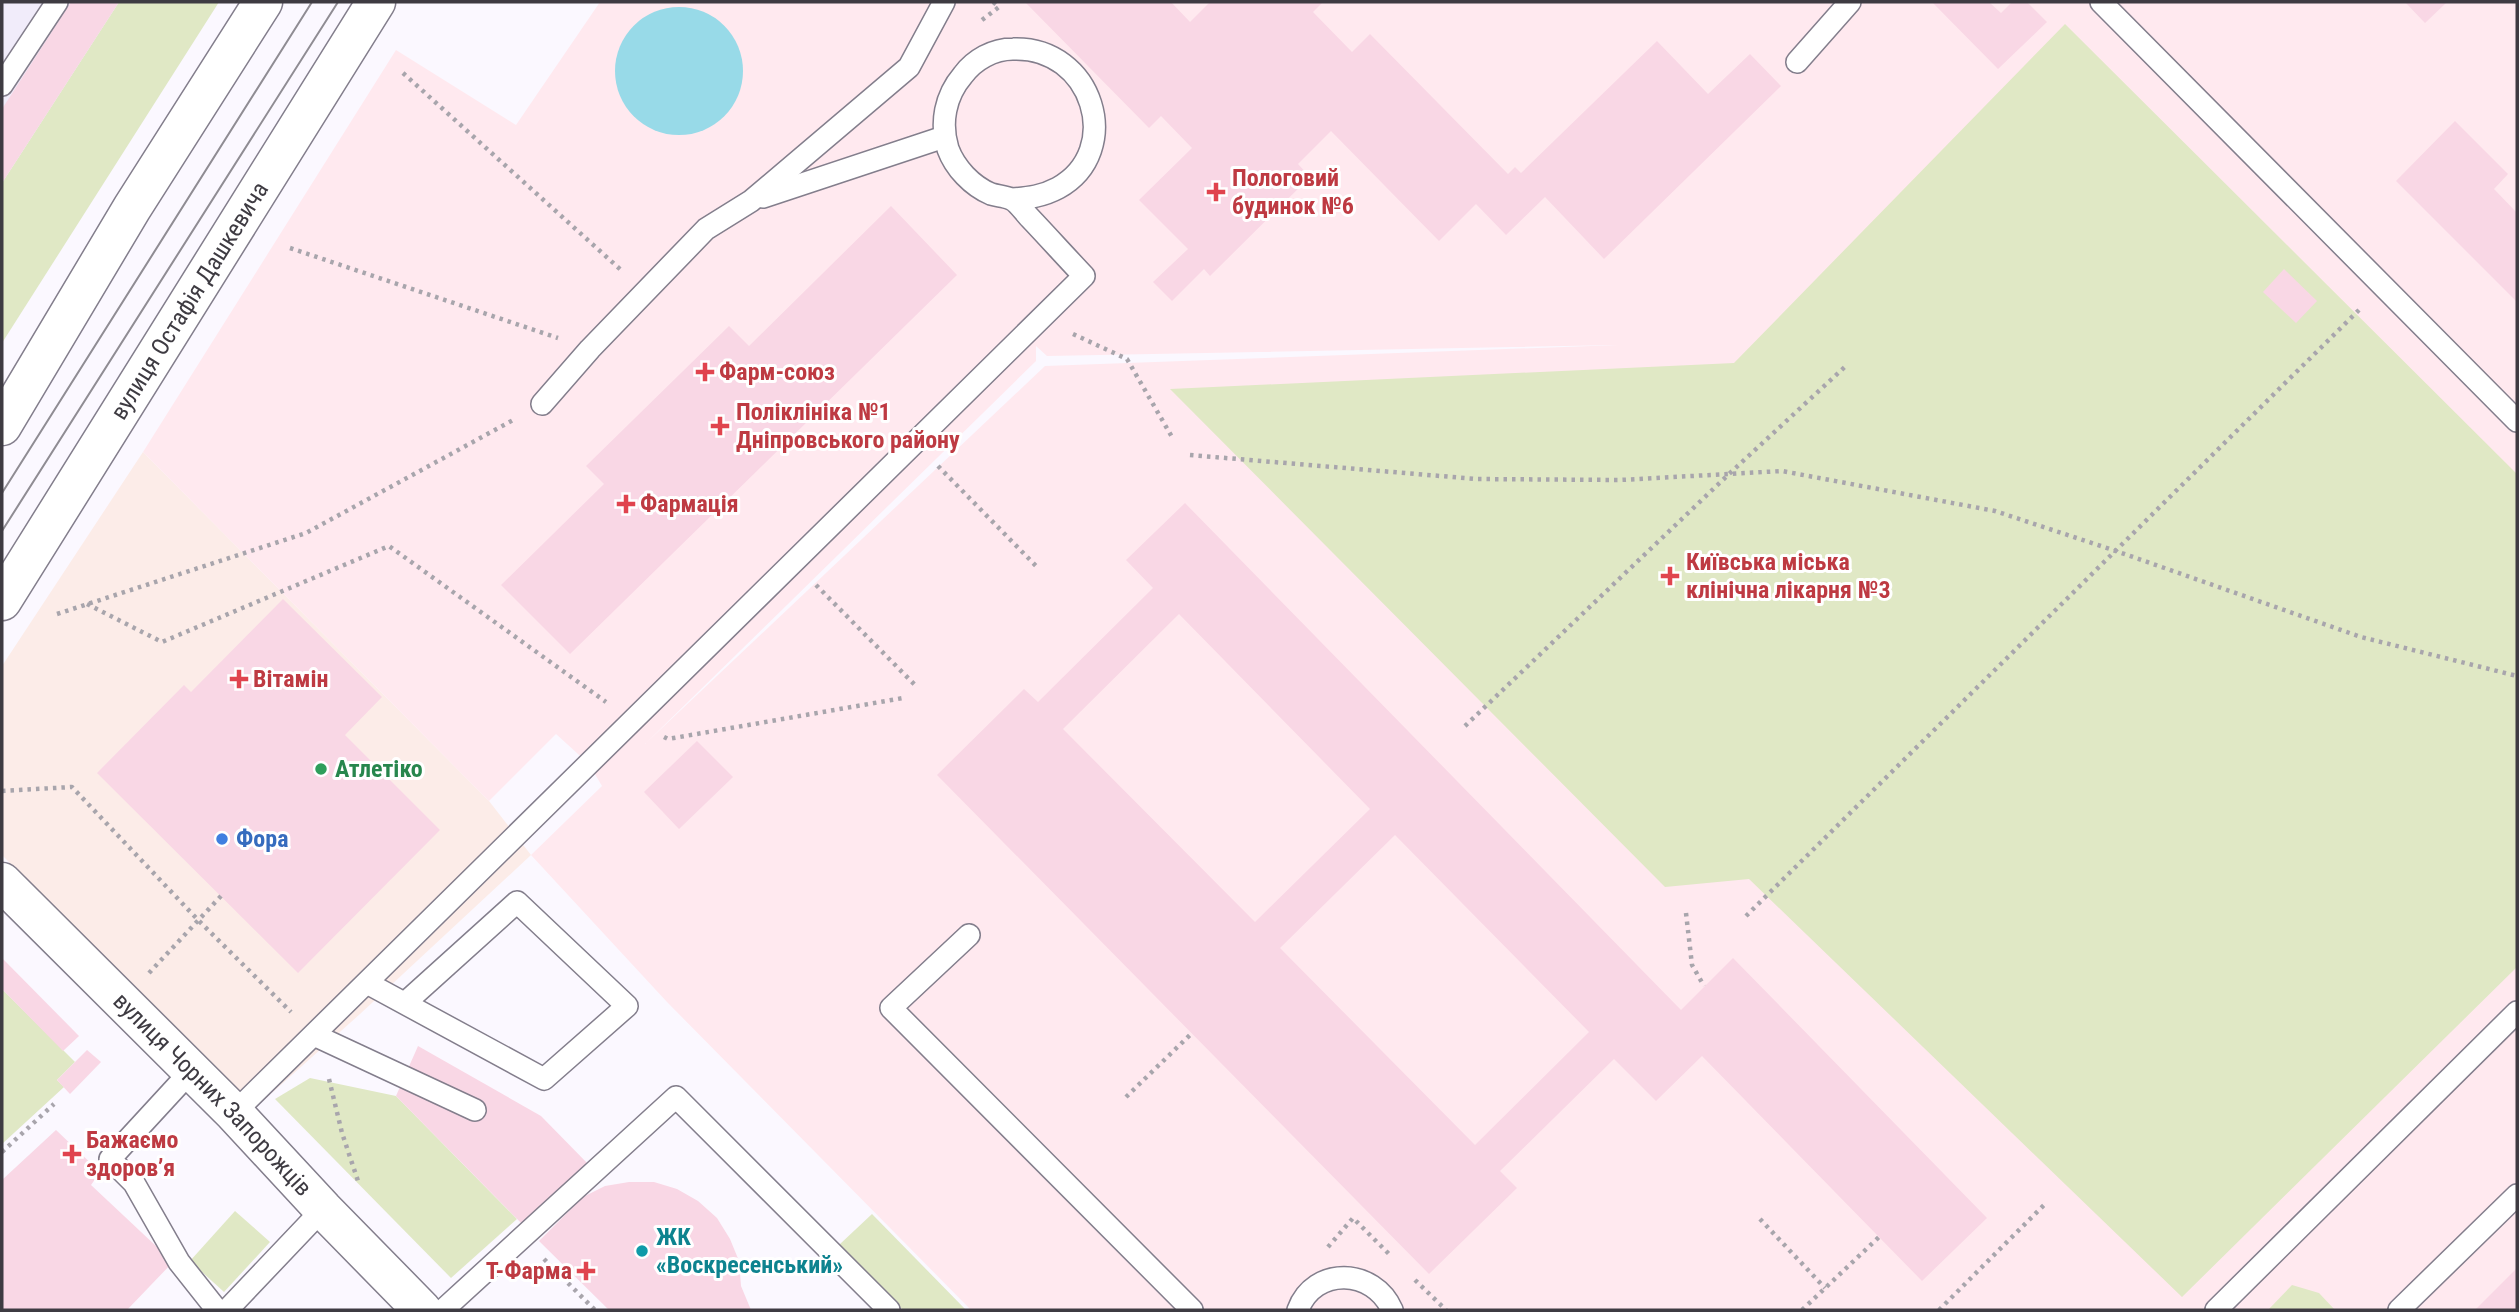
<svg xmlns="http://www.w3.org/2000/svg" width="2519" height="1312" font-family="'Roboto Condensed',sans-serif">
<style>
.commercial{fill:#fcece8}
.built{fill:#f1ecfa}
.medical{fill:#ffe9ef;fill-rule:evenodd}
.green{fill:#e0e8c5}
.water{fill:#98dae8}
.building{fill:#f9d7e5;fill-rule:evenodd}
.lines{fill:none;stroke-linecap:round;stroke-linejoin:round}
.service-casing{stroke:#837e8c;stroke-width:24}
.minor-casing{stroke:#837e8c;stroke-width:41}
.tertiary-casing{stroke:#837e8c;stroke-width:41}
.path{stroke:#a8a5ac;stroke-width:4.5;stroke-dasharray:3.5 5;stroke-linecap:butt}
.service{stroke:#fff;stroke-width:21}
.minor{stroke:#fff;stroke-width:38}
.tertiary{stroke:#fff;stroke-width:38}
.tram{stroke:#8f8c93;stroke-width:2}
.health-dot{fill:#e0444e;stroke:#fff;stroke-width:2.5}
.leisure-dot{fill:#2e9e5b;stroke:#fff;stroke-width:2.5}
.shop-dot{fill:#3f7fe0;stroke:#fff;stroke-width:2.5}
.culture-dot{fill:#0f9aa8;stroke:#fff;stroke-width:2.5}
.labels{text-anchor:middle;stroke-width:6;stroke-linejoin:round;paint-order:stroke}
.health-label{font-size:24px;font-weight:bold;fill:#be3a42;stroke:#fff;text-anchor:start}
.street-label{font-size:24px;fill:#3e3b42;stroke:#fff}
.leisure-label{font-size:24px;font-weight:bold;fill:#27864d;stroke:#fff;text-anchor:start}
.shop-label{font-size:24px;font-weight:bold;fill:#366cbe;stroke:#fff;text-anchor:start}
.culture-label{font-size:24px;font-weight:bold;fill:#0d838f;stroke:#fff;text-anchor:start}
</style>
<rect width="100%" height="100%" fill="#fbf8ff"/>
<path class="commercial" d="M143,452L489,801L531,855L360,1014L253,1110L2,855V666Z"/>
<path class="built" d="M2,2H119L2,183Z"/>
<path class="medical" d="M600,2H2517V1310H971L667,1002L531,855L602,786L589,764L556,734L489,801L143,452L396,50L516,125ZM1618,345L1045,366L645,744L1036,361V346L1047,356Z"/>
<g class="green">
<path d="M119,2H219L2,343V183Z"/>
<path d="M2065,24L2517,474V967L2182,1297L1749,879L1665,887L1170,389L1734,363Z"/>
<path d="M2,989L75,1062L57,1080L64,1087L2,1144Z"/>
<path d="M310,1078L396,1096L517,1219L451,1278L275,1099Z"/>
<path d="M235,1211L270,1242L224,1292L190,1261Z"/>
<path d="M872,1214L966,1310H903L839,1245Z"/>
<path d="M2292,1285L2319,1293L2335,1310H2268Z"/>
</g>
<circle class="water" cx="679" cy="71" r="64"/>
<g class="building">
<path d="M71,2H119L2,183V109Z"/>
<path d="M1025,2H1171L1190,22L1210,2H1323L1313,12L1352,52L1370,34L1508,174L1515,167L1521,173L1657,41L1708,94L1750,54L1781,86L1604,259L1545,197L1506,235L1476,204L1439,241L1331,131L1298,164L1310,177L1210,276L1204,269L1172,301L1153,282L1188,249L1139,200L1192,148L1161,116L1149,128Z"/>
<path d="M1932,2H1989L2001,13L2012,2H2027L2047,22L1998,69Z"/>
<path d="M2405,2H2447L2425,23Z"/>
<path d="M2455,121L2508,174L2494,189L2517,213V302L2396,181Z"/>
<path d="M891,206L957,275L570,654L501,585L604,484L586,466L729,326L749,346Z"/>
<path d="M2284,269L2317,301L2296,323L2263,292Z"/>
<path d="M1185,503L1681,1010L1733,958L1987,1218L1922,1281L1702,1056L1656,1101L1614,1059L1500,1171L1517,1188L1429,1274L937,775L1024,689L1038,702L1153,588L1126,560ZM1179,614L1370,809L1255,922L1063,729ZM1395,835L1589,1032L1475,1145L1280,948Z"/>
<path d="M283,599L382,697L345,735L440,830L298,973L97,773L184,685L191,692Z"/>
<path d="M697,741L733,777L679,829L644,792Z"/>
<path d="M2,958L79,1036L63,1051L2,989Z"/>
<path d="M418,1046L541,1116L591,1167L528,1230L396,1096Z"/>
<path d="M87,1050L101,1062L70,1094L57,1080Z"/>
<path d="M56,1130L100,1172L91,1185L173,1262L127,1310H2V1180Z"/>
<path d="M629,1182H654L677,1189L698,1201L717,1218L730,1239L739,1261L741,1286L751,1310H609L539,1241L583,1197L605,1186Z"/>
<path d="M2517,1268V1310H2475Z"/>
</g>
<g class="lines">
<defs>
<g id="service">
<path d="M2101,2L2517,421"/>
<path d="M1797,62L1850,2"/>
<path d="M2,85L57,2"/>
<path d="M763,197L944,137"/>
<path d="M542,404L590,349L706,229L751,201L909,67L944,2"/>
<path d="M969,935L891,1008L1192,1310"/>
<path d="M367,983L544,1079L627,1006L517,902L405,1003"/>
<path d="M314,1035L475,1110"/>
<path d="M191,1071L110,1159L134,1183L179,1262L217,1310"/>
<path d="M234,1113L1084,276C1066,257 1048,237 1030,218C1024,212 1018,202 1011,199C1005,196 997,196 991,194C972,186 955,168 948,149C940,123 945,96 963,75C974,60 993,49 1013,49C1093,46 1125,151 1058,188C1043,196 1029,198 1012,199"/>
<path d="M227,1310L323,1209"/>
<path d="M443,1310L676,1097L889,1310"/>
<path d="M1298,1310C1314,1266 1374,1268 1392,1310"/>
<path d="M2216,1310L2517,1012"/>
<path d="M2399,1310L2517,1195"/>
</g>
<g id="minor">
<path id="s1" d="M2,882L234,1113L323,1209L422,1310"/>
</g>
<g id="tertiary">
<path d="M2,426L132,208L263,2"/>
<path id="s2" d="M2,601L376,2"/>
</g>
</defs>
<use href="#service" class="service-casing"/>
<use href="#minor" class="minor-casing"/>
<use href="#tertiary" class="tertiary-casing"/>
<g class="path">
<path d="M982,20L999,7L993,2"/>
<path d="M403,73L621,270"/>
<path d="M290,248L558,338"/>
<path d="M1073,334L1127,359L1172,437"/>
<path d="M1190,455L1476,479L1620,480L1782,471L1995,511L2116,551L2361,637L2517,676"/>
<path d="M938,466L1038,568"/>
<path d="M816,585L916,686"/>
<path d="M87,604L162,642L389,546L606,702"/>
<path d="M57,614L306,533L515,419"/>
<path d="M1465,726L1729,474L1848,364"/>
<path d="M664,737L668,739L903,698"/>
<path d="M2,791L72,787L199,921L291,1012"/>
<path d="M1686,913L1692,965L1704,986"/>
<path d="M1746,916L2360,309"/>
<path d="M149,973L221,896"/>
<path d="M329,1079L342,1133L359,1184"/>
<path d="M1126,1097L1191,1034"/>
<path d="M2,1152L54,1104"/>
<path d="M1760,1219L1825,1288"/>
<path d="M1328,1247L1353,1218L1392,1257"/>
<path d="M544,1259L595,1310"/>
<path d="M1415,1280L1446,1310"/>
<path d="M1802,1310L1879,1237"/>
<path d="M1939,1310L2044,1205"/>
</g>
<use href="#service" class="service"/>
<use href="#minor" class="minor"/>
<use href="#tertiary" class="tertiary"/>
<g class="tram">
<path d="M2,493L312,2"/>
<path d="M2,531L338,2"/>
</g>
</g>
<g class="health-dot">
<path d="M1212.5 181.5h7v7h7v7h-7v7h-7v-7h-7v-7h7z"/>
<path d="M701.5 361.5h7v7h7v7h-7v7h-7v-7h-7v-7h7z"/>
<path d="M716.5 415.5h7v7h7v7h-7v7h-7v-7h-7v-7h7z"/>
<path d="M622.5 493.5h7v7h7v7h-7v7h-7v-7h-7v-7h7z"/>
<path d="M1666.5 565.5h7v7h7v7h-7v7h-7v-7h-7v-7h7z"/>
<path d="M235.5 668.5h7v7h7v7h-7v7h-7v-7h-7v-7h7z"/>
<path d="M68.5 1143.5h7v7h7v7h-7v7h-7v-7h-7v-7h7z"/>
<path d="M582.5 1260.5h7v7h7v7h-7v7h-7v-7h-7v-7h7z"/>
</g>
<circle class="leisure-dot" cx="321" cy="769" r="7"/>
<circle class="shop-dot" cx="222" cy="839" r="7"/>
<circle class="culture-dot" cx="642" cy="1251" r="7"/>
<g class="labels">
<g class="health-label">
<text x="1232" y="186">Пологовий<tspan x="1232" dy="28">будинок №6</tspan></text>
<text x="719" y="380">Фарм-союз</text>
<text x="736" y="420">Поліклініка №1<tspan x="736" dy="28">Дніпровського району</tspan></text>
<text x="640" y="512">Фармація</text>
<text x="1686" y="570">Київська міська<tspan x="1686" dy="28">клінічна лікарня №3</tspan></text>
<text x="253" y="687">Вітамін</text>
<text x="86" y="1148">Бажаємо<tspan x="86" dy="28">здоровʼя</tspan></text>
<text x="572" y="1279" text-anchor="end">Т-Фарма</text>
</g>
<g class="street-label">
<text dy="8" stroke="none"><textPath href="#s2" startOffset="354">вулиця Остафія Дашкевича</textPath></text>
<text dy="8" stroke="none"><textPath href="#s1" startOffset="299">вулиця Чорних Запорожців</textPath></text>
</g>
<g class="leisure-label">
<text x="335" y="777">Атлетіко</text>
</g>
<g class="shop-label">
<text x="236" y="847">Фора</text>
</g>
<g class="culture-label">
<text x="656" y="1245">ЖК<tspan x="656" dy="28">«Воскресенський»</tspan></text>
</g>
</g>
<rect width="2519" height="1312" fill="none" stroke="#3e3b42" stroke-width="7"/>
</svg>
